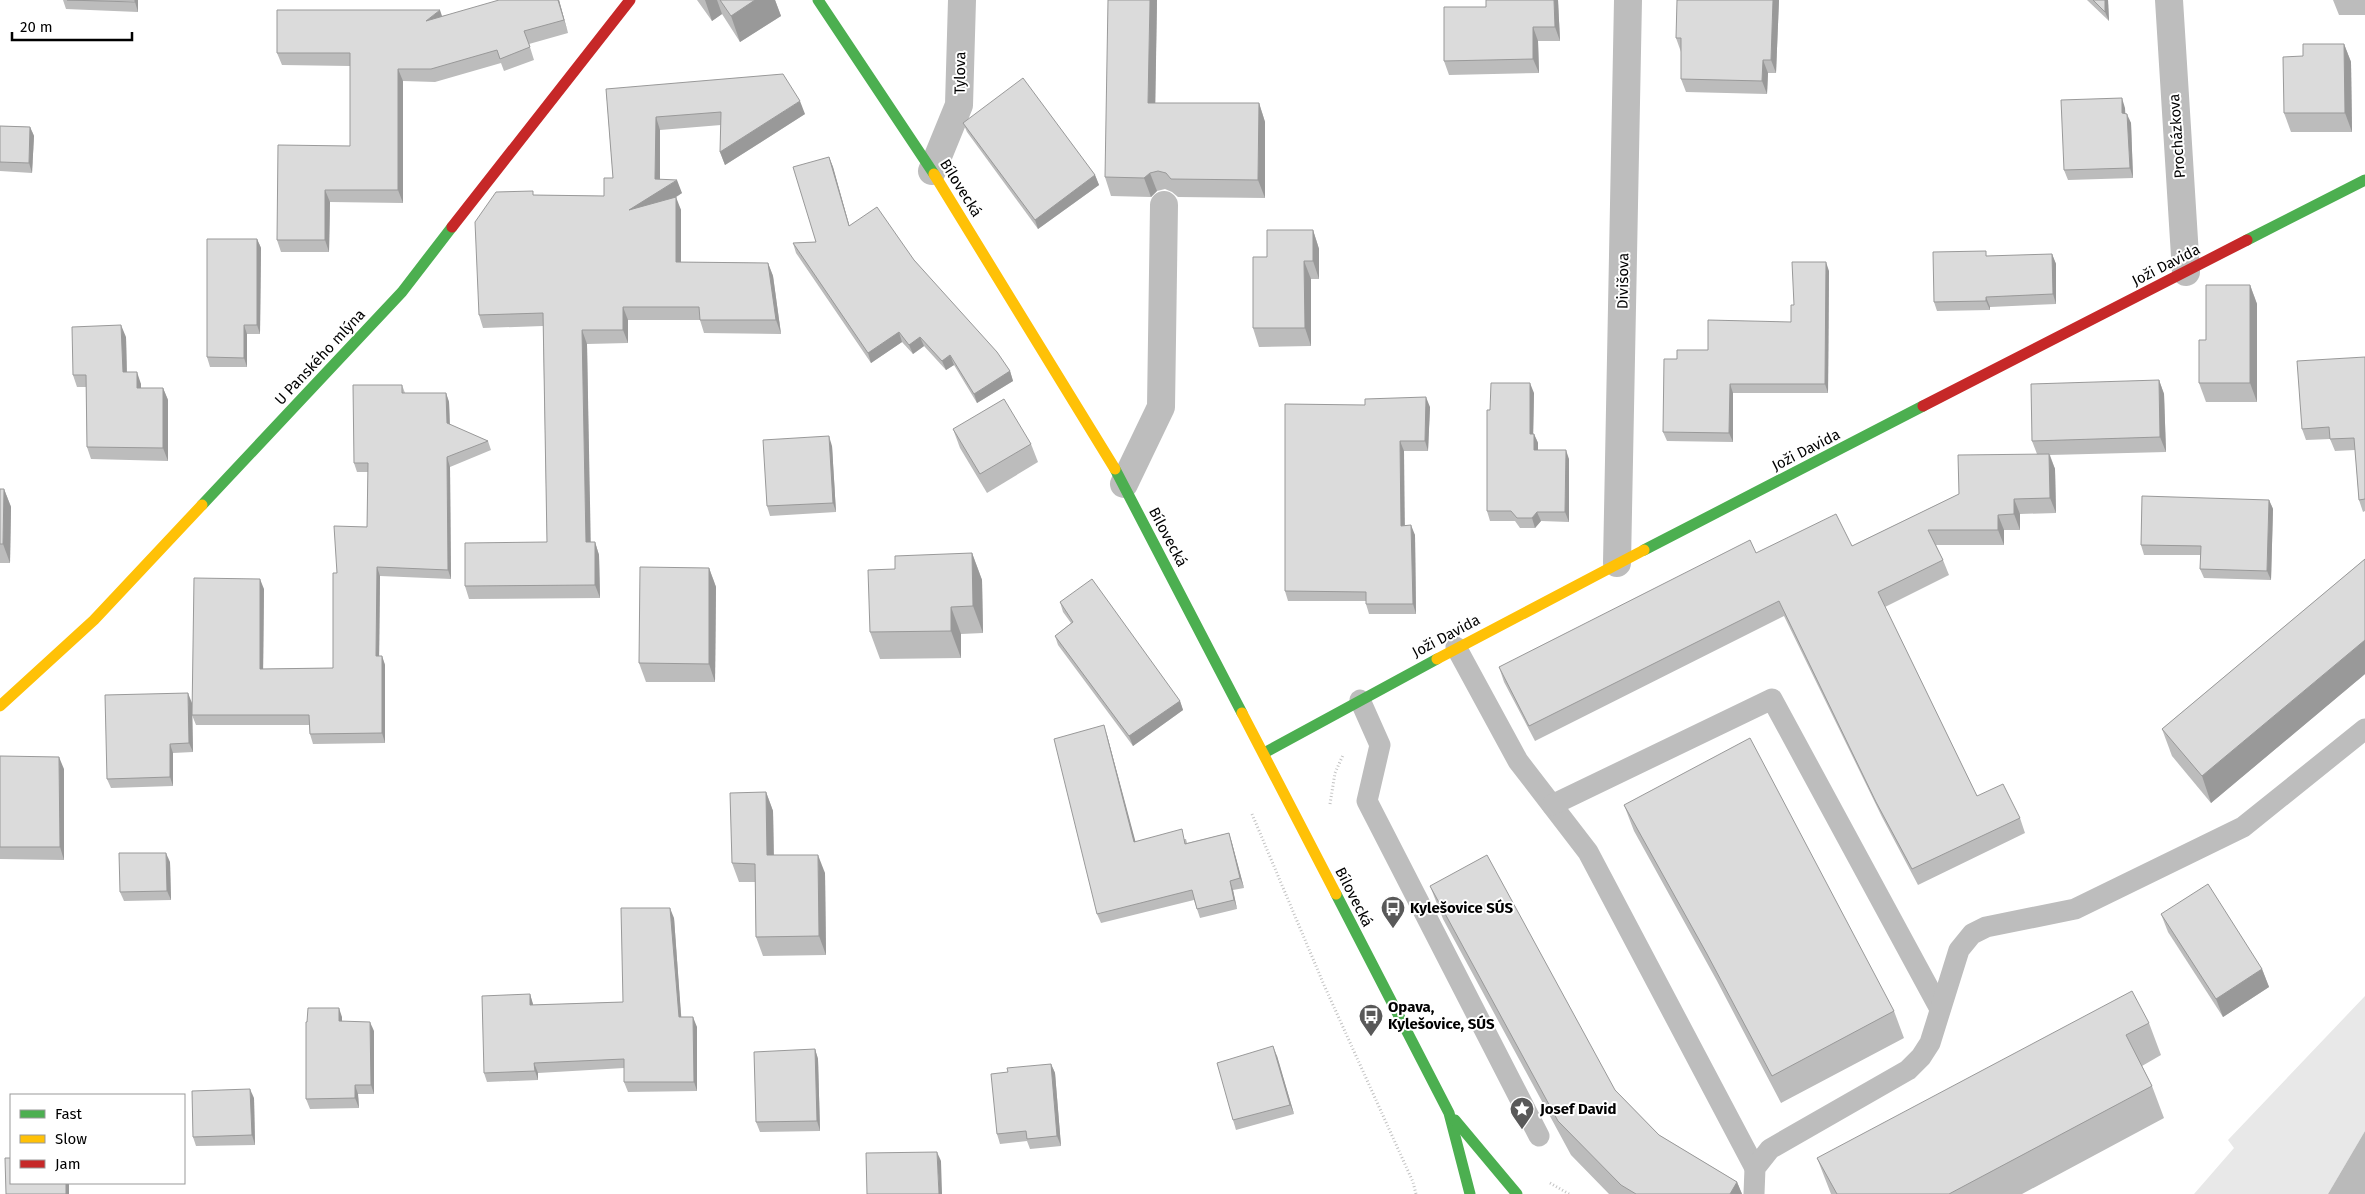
<svg xmlns="http://www.w3.org/2000/svg" width="2365" height="1194" font-family="'Fira Sans',sans-serif">
<style>
.green{fill:#e8e8e8}
.water{fill:#bababa}
.lines{fill:none;stroke-linecap:round;stroke-linejoin:round}
.path{stroke:#c2c2c2;stroke-width:3;stroke-dasharray:1 2.5;stroke-linecap:butt}
.lane{stroke:#bdbdbd;stroke-width:21}
.street{stroke:#bdbdbd;stroke-width:28}
.fast{stroke:#4caf50;stroke-width:11}
.slow{stroke:#ffc107;stroke-width:11}
.jam{stroke:#c62828;stroke-width:11}
.wall{fill:#bcbcbc}
.shaded-wall{fill:#999}
.building{fill:#dbdbdb;stroke:#999}
.labels{text-anchor:middle;stroke-width:4;stroke-linejoin:round;paint-order:stroke}
.street-label{font-size:15px;fill:#000;stroke:#fff}
.poi-label{font-size:15px;font-weight:bold;fill:#000;stroke:#fff;text-anchor:start}
</style>
<rect width="100%" height="100%" fill="#fff"/>
<path class="green" d="M2365,996V1131L2328,1194H2194L2234,1148L2228,1140Z"/>
<path class="water" d="M2365,1131V1194H2328Z"/>
<g class="lines">
<g class="path">
<path d="M1330,804L1335,773L1343,755"/>
<path d="M1252,814L1324,985L1413,1182L1416,1194"/>
<path d="M1550,1183L1569,1194"/>
</g>
<g class="lane">
<path d="M1456,647L1518,761L1588,852L1755,1168"/>
<path d="M1360,700L1380,745L1367,801L1539,1136"/>
<path d="M1552,805L1772,699L1940,1009"/>
<path d="M1754,1194L1755,1168L1770,1149L1908,1070L1921,1057L1930,1043L1959,950L1972,934L1986,927L2075,909L2243,827L2365,729"/>
</g>
<g class="street">
<path d="M2169,0L2186,272"/>
<path d="M932,171L959,105L962,0"/>
<path d="M1124,484L1161,407L1164,205"/>
<path d="M1617,563L1628,0"/>
</g>
<g class="fast">
<path d="M818,0L934,174"/>
<path d="M2247,240L2365,180"/>
<path d="M1115,469L1242,713"/>
<path d="M202,505L402,292L452,227"/>
<path d="M1644,550L1923,406"/>
<path d="M1264,753L1437,659"/>
<path d="M1336,894L1449,1113L1470,1194"/>
<path d="M1455,1120L1517,1194"/>
</g>
<g class="slow">
<path d="M934,174L1115,469"/>
<path d="M1437,659L1644,550"/>
<path d="M0,706L94,620L202,505"/>
<path d="M1242,713L1336,894"/>
</g>
<g class="jam">
<path d="M452,227L630,0"/>
<path d="M1923,406L2247,240"/>
</g>
</g>
<g class="wall">
<path d="M63,0H138V12L66,9Z"/>
<path d="M559,0L568,33L529,44L534,60L504,71L501,63L435,82L403,81V203L330,202L329,252H281L277,240L350,146V66L282,65L277,53L442,16Z"/>
<path d="M697,0H775L781,16L740,42L722,14L712,21Z"/>
<path d="M1157,0L1155,103H1259L1265,122V198L1178,197L1172,192L1165,189L1157,191L1151,197L1111,196L1105,177Z"/>
<path d="M1558,0L1560,41H1538L1539,73L1449,75L1444,61L1486,7Z"/>
<path d="M1779,0L1776,73H1768L1767,94L1686,92L1681,79V52L1676,38Z"/>
<path d="M2087,0H2108L2109,21Z"/>
<path d="M2333,0H2365V15H2339Z"/>
<path d="M2344,44L2351,62L2352,132H2291L2284,113L2303,56Z"/>
<path d="M606,89L805,114L725,165L720,152L721,125L660,130V179L682,193L675,198L681,210V262L768,263L773,276L781,334L704,333L700,320H628V343L587,344L590,542H595L599,555L600,598L469,599L465,586L547,542L543,326L483,328L479,315L535,195L604,196L613,178Z"/>
<path d="M2125,108V114L2131,123L2133,178L2068,180L2064,170Z"/>
<path d="M963,123L1095,175L1099,185L1038,229L967,132Z"/>
<path d="M0,126L30,127L34,136L32,173L0,171Z"/>
<path d="M829,157L833,167L849,225L914,260L1010,371L1013,381L977,403L954,365L946,370L924,346L913,354L902,342L871,363L796,253L793,243L816,242Z"/>
<path d="M1313,230L1319,249V279H1311V346L1259,347L1253,328L1267,257Z"/>
<path d="M257,239L261,248L260,334H247V367H210L207,357Z"/>
<path d="M2052,254L2056,264V304L1990,307V310L1937,311L1934,302Z"/>
<path d="M1829,271L1828,393H1733V442L1667,441L1663,432L1677,359L1708,350L1791,322L1794,305Z"/>
<path d="M2250,285L2257,304V402H2206L2199,383L2206,340Z"/>
<path d="M126,337L127,372L141,384V388H163L168,400V461L91,459L87,447L86,387H77L73,375Z"/>
<path d="M2365,357V511L2363,512L2359,500L2355,450L2335,451L2330,439L2306,440L2302,429Z"/>
<path d="M2159,380L2164,394L2166,452L2050,455L2055,469L2056,513L2020,514V530H2004V545H1936L1943,560L1949,575L1885,607L1977,796L2020,818L2025,833L1918,885L1882,817L1784,616L1535,741L1504,682L1499,667L1756,553L1852,546L1959,494L2037,454L2032,441Z"/>
<path d="M402,385L405,393H446L449,402L450,425L488,441L491,450L450,467L451,579L380,576L379,656H382L385,665V743L313,744L310,734L309,725H196L192,715L264,589L263,669L333,668L337,573L367,527L368,472H357L354,463Z"/>
<path d="M1534,393L1533,434H1534L1538,443V450L1569,459V522L1541,521L1535,528H1520L1515,521H1490L1487,511L1490,410Z"/>
<path d="M1285,404L1430,407L1428,451H1404V525L1415,535L1416,614H1369L1366,604V601H1288L1285,591Z"/>
<path d="M953,429L1031,444L1038,462L987,493L960,448Z"/>
<path d="M832,446L836,512L770,516L767,506Z"/>
<path d="M0,489H4L11,507L10,563H0Z"/>
<path d="M2269,500L2273,509L2271,580L2204,578L2200,569L2201,555H2144L2141,545Z"/>
<path d="M972,553L982,580L983,633L961,634V658L880,659L870,632L895,569Z"/>
<path d="M2365,559V674L2211,803L2172,756L2162,729Z"/>
<path d="M709,568L716,587L715,682H646L639,663Z"/>
<path d="M1060,602L1180,701L1183,710L1133,746L1058,645L1055,636L1071,623L1063,612Z"/>
<path d="M192,703L193,752L173,753V786L111,788L107,779Z"/>
<path d="M1107,735L1135,841L1186,839L1187,843L1229,833L1232,843L1244,888L1233,890L1237,909L1200,918L1194,900L1101,923L1097,914Z"/>
<path d="M0,756L64,769V860L0,859Z"/>
<path d="M766,792L773,811L774,855L825,873L826,955L763,956L756,937L755,882H739L732,863Z"/>
<path d="M1624,805L1894,1011L1904,1038L1781,1103L1717,981L1634,831Z"/>
<path d="M170,862L171,900L124,901L120,892Z"/>
<path d="M1430,886L1615,1090L1659,1135L1737,1182L1742,1194H1609L1571,1155L1443,919Z"/>
<path d="M2161,914L2262,969L2269,987L2223,1017L2168,932Z"/>
<path d="M674,918L681,1017L697,1027V1091L628,1092L624,1082V1068L538,1073V1080L487,1082L484,1073L530,994L533,1005L623,1002Z"/>
<path d="M342,1017V1021L374,1031V1094H358L359,1108L310,1109L306,1099Z"/>
<path d="M2149,1023L2161,1055L2142,1066L2152,1086L2164,1118L2022,1194H1831L1817,1158Z"/>
<path d="M815,1049L818,1059L820,1131L760,1132L756,1122Z"/>
<path d="M1277,1056L1294,1114L1236,1130L1233,1120Z"/>
<path d="M1051,1064L1055,1073L1061,1146L1030,1149L1027,1141L1000,1144L997,1134L1008,1072Z"/>
<path d="M254,1098L255,1145L196,1146L193,1137Z"/>
</g>
<g class="shaded-wall">
<path d="M135,0H138V12L135,2Z"/>
<path d="M558,0H559L568,33L564,20Z"/>
<path d="M705,0H717L722,14L712,21Z"/>
<path d="M755,0H775L781,16L740,42L731,16Z"/>
<path d="M1150,0H1157L1155,122L1148,103Z"/>
<path d="M1554,0H1558L1560,41L1555,27Z"/>
<path d="M1773,0H1779L1776,73L1771,60Z"/>
<path d="M2105,0H2108L2109,21L2105,12Z"/>
<path d="M440,10L444,22L426,21Z"/>
<path d="M1533,27L1538,41L1539,73L1533,59Z"/>
<path d="M2344,44L2351,62L2352,132L2345,113Z"/>
<path d="M1763,60L1768,73L1767,94L1762,81Z"/>
<path d="M398,69L403,81V203L398,190Z"/>
<path d="M2122,98L2125,108L2126,123L2122,113Z"/>
<path d="M800,101L805,114L725,165L720,152Z"/>
<path d="M1259,103L1265,122V198L1258,180Z"/>
<path d="M2127,114L2131,123L2133,178L2130,168Z"/>
<path d="M656,117L660,130V191L677,180L682,193L634,223L629,210L655,179Z"/>
<path d="M30,127L34,136L32,173L29,163Z"/>
<path d="M829,157L833,167L852,235L849,226Z"/>
<path d="M1150,173L1157,191L1151,197L1144,178Z"/>
<path d="M1095,175L1099,185L1038,229L1035,220Z"/>
<path d="M325,190L330,202L329,252L325,240Z"/>
<path d="M676,197L681,210V275L676,262Z"/>
<path d="M1313,230L1319,249V279L1313,261Z"/>
<path d="M257,239L261,248L260,334L257,325Z"/>
<path d="M2052,254L2056,264V304L2053,294Z"/>
<path d="M1304,261L1311,279V346L1305,328Z"/>
<path d="M1826,262L1829,271L1828,393L1825,384Z"/>
<path d="M768,263L773,276L781,334L776,320Z"/>
<path d="M2250,285L2257,304V402L2250,383Z"/>
<path d="M1986,297L1990,307V310L1986,301Z"/>
<path d="M623,307L628,320V343L623,330Z"/>
<path d="M121,325L126,337L127,384L123,372Z"/>
<path d="M244,325L247,334V367L244,358Z"/>
<path d="M582,330L587,344L591,555L586,542Z"/>
<path d="M899,332L902,342L871,363L868,353Z"/>
<path d="M920,337L924,346L913,354L909,345Z"/>
<path d="M950,355L954,365L946,370L942,361Z"/>
<path d="M1010,371L1013,381L977,403L974,394Z"/>
<path d="M137,372L141,384V400L137,388Z"/>
<path d="M2159,380L2164,394L2166,452L2160,437Z"/>
<path d="M1530,383L1534,393L1533,443L1530,434Z"/>
<path d="M1730,384L1733,393V442L1729,433Z"/>
<path d="M163,388L168,400V461L163,448Z"/>
<path d="M446,393L449,402L450,433L447,423Z"/>
<path d="M1426,397L1430,407L1428,451L1425,441Z"/>
<path d="M1534,434L1538,443V460L1534,450Z"/>
<path d="M829,436L832,446L836,512L833,503Z"/>
<path d="M1400,441L1404,451L1405,535L1401,526Z"/>
<path d="M1566,450L1569,459V522L1565,512Z"/>
<path d="M2049,454L2055,469L2056,513L2050,498Z"/>
<path d="M447,457L450,467L451,579L448,570Z"/>
<path d="M4,489L11,507L10,563L3,544Z"/>
<path d="M2014,499L2020,514V530L2014,514Z"/>
<path d="M2269,500L2273,509L2271,580L2267,571Z"/>
<path d="M1537,512L1541,521L1535,528L1532,518Z"/>
<path d="M1998,515L2004,530V545L1998,530Z"/>
<path d="M1411,525L1415,535L1416,614L1413,604Z"/>
<path d="M595,542L599,555L600,598L595,585Z"/>
<path d="M972,553L982,580L983,633L973,606Z"/>
<path d="M377,567L380,576L379,665L376,656Z"/>
<path d="M709,568L716,587L715,682L709,664Z"/>
<path d="M260,579L264,589L263,678L260,669Z"/>
<path d="M951,607L961,634V658L951,631Z"/>
<path d="M2365,640V674L2211,803L2202,776Z"/>
<path d="M382,656L385,665V743L382,733Z"/>
<path d="M188,693L192,703L193,752L189,743Z"/>
<path d="M1180,701L1183,710L1133,746L1129,736Z"/>
<path d="M1104,725L1107,735L1138,851L1134,842Z"/>
<path d="M170,744L173,753V786L170,777Z"/>
<path d="M59,757L64,769V860L60,847Z"/>
<path d="M766,792L773,811L774,874L767,855Z"/>
<path d="M1229,833L1232,843L1244,888L1240,878Z"/>
<path d="M166,853L170,862L171,900L167,891Z"/>
<path d="M818,855L825,873L826,955L819,936Z"/>
<path d="M1230,881L1233,890L1237,909L1234,900Z"/>
<path d="M670,908L674,918L682,1027L679,1017Z"/>
<path d="M2262,969L2269,987L2223,1017L2216,999Z"/>
<path d="M530,994L533,1004L534,1014L530,1005Z"/>
<path d="M339,1008L342,1017V1031L339,1021Z"/>
<path d="M693,1017L697,1027V1091L694,1082Z"/>
<path d="M370,1022L374,1031V1094L371,1085Z"/>
<path d="M1273,1046L1277,1056L1294,1114L1290,1105Z"/>
<path d="M815,1049L818,1059L820,1131L817,1121Z"/>
<path d="M534,1063L538,1073V1080L535,1071Z"/>
<path d="M1051,1064L1055,1073L1061,1146L1057,1136Z"/>
<path d="M355,1085L358,1094L359,1108L355,1098Z"/>
<path d="M250,1089L254,1098L255,1145L252,1135Z"/>
<path d="M937,1152L941,1161L942,1194H939Z"/>
<path d="M1737,1182L1742,1194H1730Z"/>
<rect x="66" y="1183" width="3" height="11"/>
</g>
<g class="building">
<path d="M67,0H135V2Z"/>
<path d="M499,0H558L564,20L524,31L530,47L500,59L497,50L431,69H398V190H325V240H277L278,145L350,146V53H277V10H440L426,21Z"/>
<path d="M720,0H755L731,16Z"/>
<path d="M1108,0H1150L1148,103H1259L1258,180L1171,179L1166,173L1158,171L1150,173L1144,178L1105,177Z"/>
<path d="M1486,0H1554L1555,27H1533V59L1444,61V7H1486Z"/>
<path d="M1677,0H1773L1771,60H1763L1762,81L1681,79V38H1676Z"/>
<path d="M2093,0H2105V12Z"/>
<path d="M2303,44H2344L2345,113H2284L2283,57L2303,56Z"/>
<path d="M783,74L800,101L720,152L721,112L656,117L655,179L677,180L629,210L676,197V262L768,263L776,320H700L699,307H623V330H582L586,542H595V585L465,586V543L547,542L543,313L479,315L475,222L496,192L533,191V195L604,196V178H613L606,89Z"/>
<path d="M1023,78L1095,175L1035,220L963,123Z"/>
<path d="M2122,98V113L2127,114L2130,168L2064,170L2061,100Z"/>
<path d="M0,126L30,127L29,163L0,162Z"/>
<path d="M829,157L849,226L877,207L914,260L997,352L1010,371L974,394L950,355L942,361L920,337L909,345L899,332L868,353L793,243L816,242L793,167Z"/>
<path d="M1267,230H1313V261H1304L1305,328H1253V257H1267Z"/>
<path d="M207,239H257V325H244V358L207,357Z"/>
<path d="M1986,251V256L2052,254L2053,294L1986,297V301L1934,302L1933,252Z"/>
<path d="M1792,262H1826L1825,384H1730L1729,433L1663,432L1664,359H1677V350H1708V320L1791,322V305H1794Z"/>
<path d="M2206,285H2250V383H2199V340H2206Z"/>
<path d="M121,325L123,372H137V388H163V448L87,447L86,375H73L72,327Z"/>
<path d="M2365,357V499L2359,500L2354,438L2330,439L2329,427L2302,429L2297,361Z"/>
<path d="M2159,380L2160,437L2032,441L2031,384Z"/>
<path d="M1491,383H1530V434H1534V450H1566L1565,512H1537L1532,518H1517L1511,511H1487V410H1490Z"/>
<path d="M353,385H402V393H446L447,423L488,441L447,457L448,570L377,567L376,656H382V733L310,734L309,715H192L194,578L260,579V669L333,668V573H337L334,526L367,527L368,463H354Z"/>
<path d="M1426,397L1425,441H1400L1401,526L1411,525L1413,604H1366V592L1285,591V404L1365,405V399Z"/>
<path d="M1004,399L1031,444L980,474L953,429Z"/>
<path d="M829,436L833,503L767,506L763,440Z"/>
<path d="M2049,454L2050,498L2014,499V514L1998,515V530H1928L1943,560L1878,592L1977,796L2003,784L2020,818L1912,869L1876,802L1779,601L1529,726L1499,667L1750,540L1756,553L1836,514L1852,546L1959,494L1958,455Z"/>
<path d="M0,489H4L3,544H0Z"/>
<path d="M2142,496L2269,500L2267,571L2200,569L2201,546L2141,545Z"/>
<path d="M972,553L973,606L951,607V631L870,632L868,570L895,569V556Z"/>
<path d="M2365,559V640L2202,776L2162,729Z"/>
<path d="M640,567L709,568V664L639,663Z"/>
<path d="M1092,579L1180,701L1129,736L1055,636L1073,622L1060,602Z"/>
<path d="M188,693L189,743L170,744V777L107,779L105,695Z"/>
<path d="M1104,725L1134,842L1182,829L1185,844L1229,833L1240,878L1230,881L1234,900L1197,909L1192,890L1097,914L1054,739Z"/>
<path d="M1750,738L1894,1011L1772,1076L1707,954L1624,805Z"/>
<path d="M0,756L59,757L60,847H0Z"/>
<path d="M766,792L767,855H818L819,936L756,937L755,864L732,863L730,793Z"/>
<path d="M119,853H166L167,891L120,892Z"/>
<path d="M1487,855L1615,1090L1659,1135L1737,1182L1730,1194H1636L1621,1185L1558,1121L1430,886Z"/>
<path d="M2208,884L2262,969L2216,999L2161,914Z"/>
<path d="M621,908H670L679,1017H693L694,1082H624V1059L534,1063L535,1071L484,1073L482,996L530,994V1005L623,1002Z"/>
<path d="M2132,991L2149,1023L2126,1035L2152,1086L1949,1194H1837L1817,1158Z"/>
<path d="M308,1008H339V1021L370,1022L371,1085H355V1098L306,1099V1022H307Z"/>
<path d="M1273,1046L1290,1105L1233,1120L1217,1063Z"/>
<path d="M815,1049L817,1121L756,1122L754,1052Z"/>
<path d="M1051,1064L1057,1136L1027,1139L1026,1131L997,1134L991,1074L1008,1072L1007,1068Z"/>
<path d="M250,1089L252,1135L193,1137L192,1091Z"/>
<path d="M937,1152L939,1194H867L866,1153Z"/>
<path d="M5,1158H11V1183H66V1194H6Z"/>
</g>
<defs>
<symbol id="bus-pin" viewBox="-11 -11 22 30"><path d="M0 17L-7.5 6A9.5 9.5 0 1 1 7.5 6Z" fill="#595959" stroke="#fff"/><path d="M-5-6H5V4H4V6H2V4H-2V6H-4V4H-5ZM-3.5-4V0h7V-4ZM-3.5 1.2v1.5H-2V1.2ZM2 1.2v1.5H3.5V1.2Z" fill="#fff"/></symbol>
<symbol id="sight-pin" viewBox="-11 -11 22 30"><path d="M0 17L-7.5 6A9.5 9.5 0 1 1 7.5 6Z" fill="#595959" stroke="#fff"/><path d="M0-6L1.8-2.2L6-1.7L2.9 1.2L3.7 5.4L0 3.3L-3.7 5.4L-2.9 1.2L-6-1.7L-1.8-2.2Z" fill="#fff"/></symbol>
</defs>
<g fill-rule="evenodd">
<use href="#bus-pin" x="1379" y="894" width="28" height="38"/>
<use href="#bus-pin" x="1357" y="1002" width="28" height="38"/>
<use href="#sight-pin" x="1508" y="1095" width="28" height="38"/>
</g>
<g class="labels">
<g class="street-label">
<text transform="translate(960 73) rotate(-89)" y="5">Tylova</text>
<text transform="translate(2177 136) rotate(-94)" y="5">Procházkova</text>
<text transform="translate(961 188) rotate(58)" y="5">Bílovecká</text>
<text transform="translate(2166 265) rotate(-27)" y="5">Joži Davida</text>
<text transform="translate(1623 281) rotate(-89)" y="5">Divišova</text>
<text transform="translate(320 357) rotate(-47)" y="5">U Panského mlýna</text>
<text transform="translate(1806 450) rotate(-27)" y="5">Joži Davida</text>
<text transform="translate(1168 537) rotate(62)" y="5">Bílovecká</text>
<text transform="translate(1446 636) rotate(-28)" y="5">Joži Davida</text>
<text transform="translate(1354 897) rotate(63)" y="5">Bílovecká</text>
</g>
<g class="poi-label">
<text x="1410" y="913">Kylešovice SÚS</text>
<text x="1388" y="1012">Opava,<tspan x="1388" dy="17">Kylešovice, SÚS</tspan></text>
<text x="1540" y="1114">Josef David</text>
</g>
</g>
<rect x="10" y="1094" width="175" height="90" fill="#ffffff" stroke="#999999"/>
<rect x="20" y="1110" width="25" height="8" fill="#4caf50" stroke="#999999"/>
<text x="55" y="1119" font-size="15" fill="#000000">Fast</text>
<rect x="20" y="1135" width="25" height="8" fill="#ffc107" stroke="#999999"/>
<text x="55" y="1144" font-size="15" fill="#000000">Slow</text>
<rect x="20" y="1160" width="25" height="8" fill="#c62828" stroke="#999999"/>
<text x="55" y="1169" font-size="15" fill="#000000">Jam</text>
<path d="M12 32v8h120v-8" fill="none" stroke="#000000" stroke-width="2.5"/>
<text x="20" y="32" font-size="15" fill="#000000" stroke="#ffffff" stroke-width="4" paint-order="stroke">20 m</text>
</svg>
